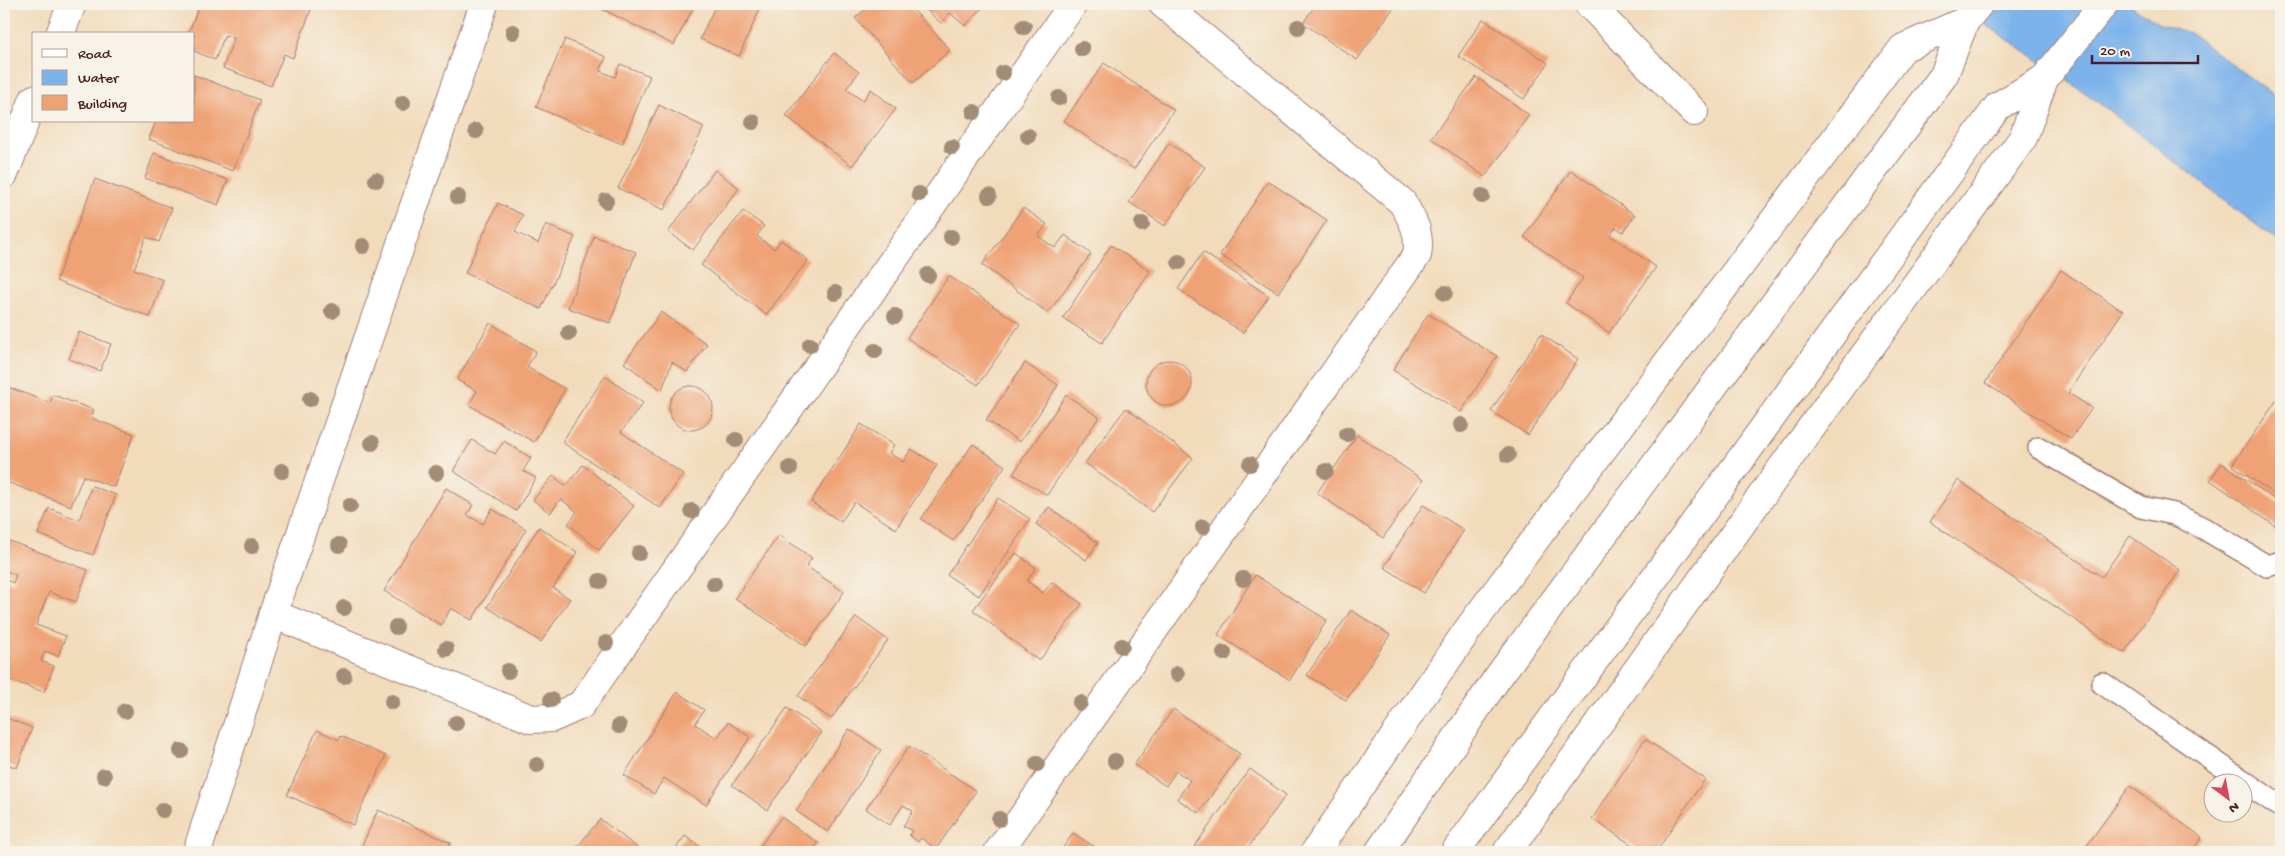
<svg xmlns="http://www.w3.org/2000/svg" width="2285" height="856" font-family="'Gochi Hand',sans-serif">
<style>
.water{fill:#7db3eb;stroke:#64698b}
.building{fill:#efa274}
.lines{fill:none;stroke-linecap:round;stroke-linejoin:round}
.service-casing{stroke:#9e7d73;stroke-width:24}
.minor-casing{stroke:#9e7d73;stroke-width:30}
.service{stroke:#fff;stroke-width:21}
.minor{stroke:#fff;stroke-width:28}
.tree{fill:#a38c77}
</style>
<rect width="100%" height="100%" fill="#f7f3e8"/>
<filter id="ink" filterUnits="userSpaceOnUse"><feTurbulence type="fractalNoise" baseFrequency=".02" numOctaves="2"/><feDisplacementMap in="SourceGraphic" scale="10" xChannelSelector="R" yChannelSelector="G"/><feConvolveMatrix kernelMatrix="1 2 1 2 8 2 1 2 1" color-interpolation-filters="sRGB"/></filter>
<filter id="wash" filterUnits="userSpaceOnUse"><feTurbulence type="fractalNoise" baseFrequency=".0096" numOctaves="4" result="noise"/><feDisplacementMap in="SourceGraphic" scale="20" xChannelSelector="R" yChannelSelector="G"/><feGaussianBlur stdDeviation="1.12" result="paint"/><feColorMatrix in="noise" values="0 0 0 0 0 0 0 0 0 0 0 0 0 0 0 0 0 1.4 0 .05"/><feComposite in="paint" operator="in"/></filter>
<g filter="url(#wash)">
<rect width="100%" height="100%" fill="#f2dbbb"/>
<path class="water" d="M1956,4H2129L2159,24L2190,33L2281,101V244L2094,99Z"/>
<g id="blocks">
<g class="building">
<path d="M200,4H313L293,58L284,54L271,86L223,68L234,38L225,35L215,60L194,51V34H188Z"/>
<path d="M600,4H695L674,45L598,7Z"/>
<path d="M716,4H762L739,56L700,39Z"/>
<path d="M872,4H908L950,50L913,83L855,18Z"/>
<path d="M920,4H986L965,26L950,13L941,23Z"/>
<path d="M1316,4H1396L1357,60L1303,23Z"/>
<path d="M1483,19L1548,63L1524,99L1458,56Z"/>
<path d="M565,39L606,57L600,71L615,77L620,64L650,76L622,144L536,107Z"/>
<path d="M834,53L859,72L846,89L863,101L871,89L896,109L852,166L786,116Z"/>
<path d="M1104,63L1174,110L1134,169L1064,121Z"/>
<path d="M194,75L260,100L233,171L149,139L156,121H194Z"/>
<path d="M1476,77L1529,115L1485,177L1431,138Z"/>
<path d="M659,105L704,127L664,210L618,188Z"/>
<path d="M1169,143L1205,167L1165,226L1129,202Z"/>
<path d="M154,153L228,180L218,205L145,178Z"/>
<path d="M715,170L739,188L693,250L668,232Z"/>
<path d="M1571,170L1635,215L1623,232L1616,227L1610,235L1656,267L1609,333L1566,303L1583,278L1524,237Z"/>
<path d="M95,179L172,208L159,242L146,237L134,269L163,280L150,317L56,281Z"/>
<path d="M1268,181L1327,220L1278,293L1220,255Z"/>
<path d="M498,203L523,215L515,232L538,243L546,224L575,237L541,309L465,273Z"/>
<path d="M1023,208L1047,224L1038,236L1055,248L1065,235L1091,254L1048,313L982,265Z"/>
<path d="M743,211L764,226L757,236L774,249L781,240L808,260L766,315L701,265Z"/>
<path d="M594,236L636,252L610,323L568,308Z"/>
<path d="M1111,245L1150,271L1102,343L1063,318Z"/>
<path d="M1203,252L1269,296L1243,333L1178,289Z"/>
<path d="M2061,270L2123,311L2068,393L2092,408L2071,439L1985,383Z"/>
<path d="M949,276L1020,324L978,385L907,338Z"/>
<path d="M661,312L707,344L687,372L672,362L662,390L624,363Z"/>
<path d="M1428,314L1497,356L1461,412L1393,370Z"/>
<path d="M490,323L536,351L527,367L565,389L534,442L469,405L477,391L457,380Z"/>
<path d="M79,332L111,344L100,371L69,359Z"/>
<path d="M1541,334L1578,359L1528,435L1491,411Z"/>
<circle cx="1169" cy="383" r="23"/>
<path d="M1025,363L1058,385L1020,442L986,420Z"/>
<path d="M605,376L643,403L621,432L683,474L660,508L562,442Z"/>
<circle cx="691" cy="408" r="22"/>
<path d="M8,387L50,403L53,395L94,410L91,418L134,434L114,487L83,476L71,506L4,481V398Z"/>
<path d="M2281,394V499L2232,465Z"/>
<path d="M1066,395L1099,417L1047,495L1013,474Z"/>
<path d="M1126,408L1193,458L1152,512L1085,463Z"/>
<path d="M861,424L894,445L889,453L903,462L911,449L937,465L896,529L854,502L841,522L811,502Z"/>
<path d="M1357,435L1423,480L1383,538L1317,493Z"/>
<path d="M472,440L495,454L504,441L531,458L523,471L536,478L516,511L453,471Z"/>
<path d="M973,444L1005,466L953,541L921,519Z"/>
<path d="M2222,463L2281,504V530L2210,480Z"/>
<path d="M583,465L634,506L599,550L568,524L577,512L561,499L550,513L533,500L553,476L566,486Z"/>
<path d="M1958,480L2102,577L2130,536L2180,570L2124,653L1930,522Z"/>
<path d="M92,486L116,495L93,555L38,534L49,508L79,520Z"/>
<path d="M446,488L473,505L467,515L483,524L492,509L526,529L472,620L451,608L441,625L384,591Z"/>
<path d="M998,498L1030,519L979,596L947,575Z"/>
<path d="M1423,505L1464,530L1424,593L1384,567Z"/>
<path d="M1049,507L1098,543L1086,560L1036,524Z"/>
<path d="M539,527L577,552L553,588L570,599L541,642L487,607Z"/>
<path d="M779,535L812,558L806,566L844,592L806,646L735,598Z"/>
<path d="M4,539L88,570L76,602L49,592L36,625L66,636L58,656L45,651L41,661L54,666L44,692L4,678V579L13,583L16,575L4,570Z"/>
<path d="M1016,553L1036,568L1027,581L1043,593L1052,582L1082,604L1039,661L973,610Z"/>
<path d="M1255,575L1327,620L1290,680L1218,635Z"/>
<path d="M1351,610L1390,635L1346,700L1307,675Z"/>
<path d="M856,617L888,640L831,719L798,696Z"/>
<path d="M677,692L704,710L695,724L717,738L728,722L750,737L706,805L664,778L654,794L624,775Z"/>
<path d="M787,708L822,732L767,810L732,785Z"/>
<path d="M1173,709L1240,754L1199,813L1177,799L1190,780L1176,771L1166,786L1134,765Z"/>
<path d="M4,717L32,728L17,768L4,763Z"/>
<path d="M849,729L881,750L828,832L796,811Z"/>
<path d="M317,730L339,740L341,736L386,756L353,825L287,795Z"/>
<path d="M1645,739L1705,779L1656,852H1643L1592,819Z"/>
<path d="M909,746L976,791L936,849L921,838L918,842L909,835L912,831L903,826L913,811L903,805L890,825L866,809Z"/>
<path d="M1250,769L1286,795L1245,852H1201L1194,847Z"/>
<path d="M2130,786L2202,837L2191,852H2082Z"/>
<path d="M378,810L451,843L447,852H365L360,850Z"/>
<path d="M781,817L818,843L811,852H756Z"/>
<path d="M600,819L643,852H573Z"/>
<path d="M1073,833L1103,852H1060Z"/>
<path d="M685,836L708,852H673Z"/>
</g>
</g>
</g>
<g filter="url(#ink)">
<use href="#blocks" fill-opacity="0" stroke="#9e7d73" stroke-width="1"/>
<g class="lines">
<defs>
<g id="service">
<path d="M2039,448L2141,507L2174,514L2203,528L2267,566L2281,562"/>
<path d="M2102,683L2281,807"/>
</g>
<g id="minor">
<path d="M1589,4L1694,112"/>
<path d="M60,34L72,4"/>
<path d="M4,174L34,99"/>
<path d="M273,614L531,719L552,718L581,705L1073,4"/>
<path d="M197,852L273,614L484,4"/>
<path d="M998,852L1417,255C1421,234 1413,220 1402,202L1163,4"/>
<path d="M1315,852L1469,628L1903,48L1965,21"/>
<path d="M1379,852L1498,677L1944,75L1965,21L1979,4"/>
<path d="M1455,852L1998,106L2044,79"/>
<path d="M1507,852L1765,491L2023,138L2044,79L2104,4"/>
</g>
</defs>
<use href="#service" class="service-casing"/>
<use href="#minor" class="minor-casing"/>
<use href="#service" class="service"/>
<use href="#minor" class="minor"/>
</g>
<g class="tree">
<circle cx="1024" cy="27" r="8"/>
<circle cx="1298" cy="27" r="8"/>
<circle cx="513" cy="32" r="8"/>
<circle cx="1082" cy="49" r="8"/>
<circle cx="1003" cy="73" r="8"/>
<circle cx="1059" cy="98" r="8"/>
<circle cx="403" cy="103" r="8"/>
<circle cx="974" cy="112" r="8"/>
<circle cx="753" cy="122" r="8"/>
<circle cx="476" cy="131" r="8"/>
<circle cx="1028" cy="136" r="8"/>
<circle cx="952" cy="147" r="8"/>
<circle cx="376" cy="180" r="8"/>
<circle cx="919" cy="194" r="8"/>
<circle cx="989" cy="196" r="8"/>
<circle cx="1482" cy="196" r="8"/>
<circle cx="458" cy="197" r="8"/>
<circle cx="606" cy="201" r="8"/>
<circle cx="1142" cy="224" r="8"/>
<circle cx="951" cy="237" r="8"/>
<circle cx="363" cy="246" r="8"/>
<circle cx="1179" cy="262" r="8"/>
<circle cx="928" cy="275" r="8"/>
<circle cx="835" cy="293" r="8"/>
<circle cx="1445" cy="293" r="8"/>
<circle cx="332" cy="311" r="8"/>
<circle cx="895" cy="316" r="8"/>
<circle cx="569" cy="333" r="8"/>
<circle cx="810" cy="345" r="8"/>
<circle cx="875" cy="351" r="8"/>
<circle cx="310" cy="399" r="8"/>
<circle cx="1461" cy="425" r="8"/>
<circle cx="1347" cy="434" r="8"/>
<circle cx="736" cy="440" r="8"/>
<circle cx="372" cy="443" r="8"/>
<circle cx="1508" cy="455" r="8"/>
<circle cx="1250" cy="464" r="8"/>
<circle cx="790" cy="468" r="8"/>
<circle cx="282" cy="471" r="8"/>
<circle cx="1326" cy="471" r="8"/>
<circle cx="436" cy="473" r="8"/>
<circle cx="350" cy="506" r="8"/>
<circle cx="692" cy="511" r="8"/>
<circle cx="1203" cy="527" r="8"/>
<circle cx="339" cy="545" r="8"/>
<circle cx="252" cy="546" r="8"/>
<circle cx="639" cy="553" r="8"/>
<circle cx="1243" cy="579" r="8"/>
<circle cx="600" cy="581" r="8"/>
<circle cx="714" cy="584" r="8"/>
<circle cx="344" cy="608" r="8"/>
<circle cx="396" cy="627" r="8"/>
<circle cx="606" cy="643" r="8"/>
<circle cx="1122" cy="646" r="8"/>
<circle cx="446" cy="649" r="8"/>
<circle cx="1224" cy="653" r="8"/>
<circle cx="508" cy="671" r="8"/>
<circle cx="1177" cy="674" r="8"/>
<circle cx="344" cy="676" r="8"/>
<circle cx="551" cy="700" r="8"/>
<circle cx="392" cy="702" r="8"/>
<circle cx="1080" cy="703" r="8"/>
<circle cx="125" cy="711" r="8"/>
<circle cx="456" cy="723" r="8"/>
<circle cx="619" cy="726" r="8"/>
<circle cx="181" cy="751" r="8"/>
<circle cx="1115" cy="761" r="8"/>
<circle cx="1037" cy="764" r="8"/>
<circle cx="537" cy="765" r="8"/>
<circle cx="104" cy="776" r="8"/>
<circle cx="163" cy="810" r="8"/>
<circle cx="999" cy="819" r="8"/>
</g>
</g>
<rect width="2285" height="856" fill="none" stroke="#f7f3e8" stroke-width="20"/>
<rect x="32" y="32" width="162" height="90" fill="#f7f3e8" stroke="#b29e9c"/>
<rect x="42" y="49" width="25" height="8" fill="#ffffff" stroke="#b29e9c"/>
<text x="78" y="58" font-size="15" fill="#4a1f2b">Road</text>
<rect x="42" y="70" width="25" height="15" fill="#7db3eb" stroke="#b29e9c"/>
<text x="78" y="82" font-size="15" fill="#4a1f2b">Water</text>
<rect x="42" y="95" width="25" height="15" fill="#efa274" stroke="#b29e9c"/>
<text x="78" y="108" font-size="15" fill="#4a1f2b">Building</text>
<g transform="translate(2228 798) rotate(148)"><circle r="24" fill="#f7f3e8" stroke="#b29e9c"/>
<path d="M0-4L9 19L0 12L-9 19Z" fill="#d1495b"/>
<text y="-8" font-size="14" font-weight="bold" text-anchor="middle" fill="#4a1f2b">N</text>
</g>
<path d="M2092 55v8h106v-8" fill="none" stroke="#4a1f2b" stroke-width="2.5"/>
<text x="2100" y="55" font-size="15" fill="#4a1f2b" stroke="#f7f3e8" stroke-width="4" paint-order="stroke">20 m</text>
</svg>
